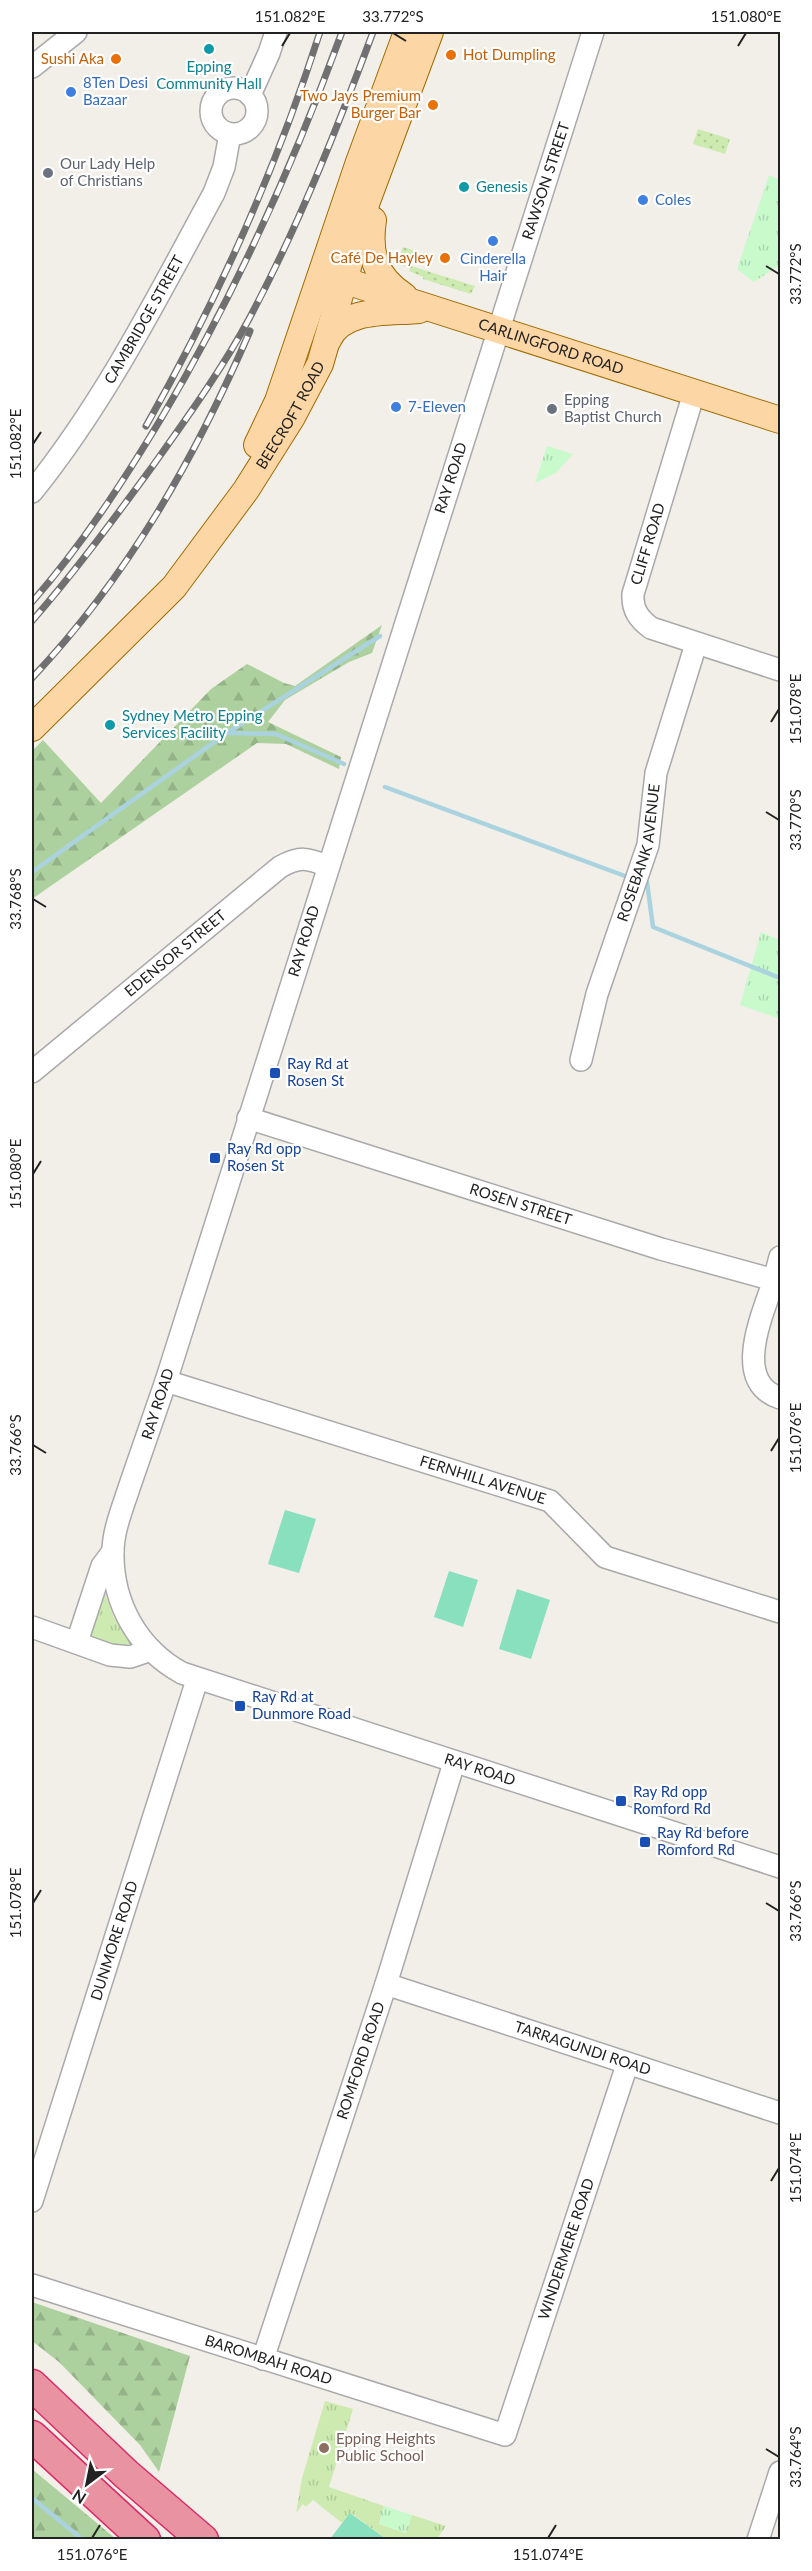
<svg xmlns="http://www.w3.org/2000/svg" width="812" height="2571" font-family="Lato,sans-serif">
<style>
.grass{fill:url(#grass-tufts)}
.forest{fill:url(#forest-firs)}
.park{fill:url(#park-tufts)}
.garden{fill:url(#garden-dots)}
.pitch{fill:#88e0be}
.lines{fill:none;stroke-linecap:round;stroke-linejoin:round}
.stream{stroke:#aad3df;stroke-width:4.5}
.minor-casing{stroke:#a9a9a9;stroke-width:24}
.major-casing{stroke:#a06b00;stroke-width:28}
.highway-casing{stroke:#dc2a67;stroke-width:33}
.minor{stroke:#fff;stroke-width:21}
.major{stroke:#fcd6a4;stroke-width:26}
.highway{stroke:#e892a2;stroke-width:30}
.rail-casing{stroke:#707070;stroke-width:7}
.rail{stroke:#fff;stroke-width:4.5;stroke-dasharray:14;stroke-linecap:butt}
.ticks{fill:none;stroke:#222;stroke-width:2}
.culture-dot{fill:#0f9aa8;stroke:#fff;stroke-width:2}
.food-dot{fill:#e8710a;stroke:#fff;stroke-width:2}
.shop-dot{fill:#3f7fe0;stroke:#fff;stroke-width:2}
.worship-dot{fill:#6b7280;stroke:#fff;stroke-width:2}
.transit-dot{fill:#1a4fb4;stroke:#fff;stroke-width:2}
.education-dot{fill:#8d6e63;stroke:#fff;stroke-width:2}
.labels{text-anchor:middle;stroke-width:4.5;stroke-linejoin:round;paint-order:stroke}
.food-label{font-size:15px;fill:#c56008;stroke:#fff;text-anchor:end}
.culture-label{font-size:15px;fill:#0d838f;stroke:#fff;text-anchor:start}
.shop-label{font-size:15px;fill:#366cbe;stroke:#fff;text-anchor:start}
.worship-label{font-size:15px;fill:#5b616d;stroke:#fff;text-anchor:start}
.street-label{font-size:15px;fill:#222;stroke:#fff}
.transit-label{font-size:15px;fill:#164399;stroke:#fff;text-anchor:start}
.education-label{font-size:15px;fill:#785e54;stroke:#fff;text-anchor:start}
.neatline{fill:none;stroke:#222;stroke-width:2}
.ticks-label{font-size:15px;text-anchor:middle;fill:#222}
</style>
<defs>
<pattern id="grass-tufts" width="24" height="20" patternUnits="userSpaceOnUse" patternTransform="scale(1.5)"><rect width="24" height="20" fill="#cdebb0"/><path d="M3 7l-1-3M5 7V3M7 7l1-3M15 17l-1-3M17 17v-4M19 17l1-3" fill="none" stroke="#b0c997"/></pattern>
<pattern id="forest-firs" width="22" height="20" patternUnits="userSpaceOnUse" patternTransform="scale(1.5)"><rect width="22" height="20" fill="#add19e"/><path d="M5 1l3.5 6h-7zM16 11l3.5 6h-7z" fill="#95b388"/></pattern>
<pattern id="park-tufts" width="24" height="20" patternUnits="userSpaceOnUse" patternTransform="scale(1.5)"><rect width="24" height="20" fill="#c8facc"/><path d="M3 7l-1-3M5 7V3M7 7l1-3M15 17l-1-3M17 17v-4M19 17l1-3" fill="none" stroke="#acd6af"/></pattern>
<pattern id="garden-dots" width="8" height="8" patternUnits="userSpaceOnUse" patternTransform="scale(1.5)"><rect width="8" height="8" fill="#cdebb0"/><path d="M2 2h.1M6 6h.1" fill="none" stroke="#b0c997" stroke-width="1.8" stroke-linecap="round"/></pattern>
</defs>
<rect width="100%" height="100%" fill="#f2efe9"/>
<g class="grass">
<path d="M103,1588L114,1618L131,1644C116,1647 99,1645 89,1632Z"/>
<path d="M325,2401L353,2409L329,2487L384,2506L379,2524L406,2533L412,2515L446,2526L437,2539H386L351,2513L342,2523L313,2500L306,2507L303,2504L296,2513L302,2478Z"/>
</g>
<g class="forest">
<path d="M382,625L372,653L349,662L285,700L268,722L341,757L339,769L286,744L257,743L32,899V751L43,740L101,803L211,689L247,664L284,683L295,686Z"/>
<path d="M32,2302L190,2356L159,2472L140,2445L59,2362L32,2341Z"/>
<path d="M32,2469L116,2539H32Z"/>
</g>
<g class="park">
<path d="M769,175L780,180V265L754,282L737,269Z"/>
<path d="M547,446L573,454L556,473L535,483Z"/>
<path d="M761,932L780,940V1019L740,1005Z"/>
<path d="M384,2506L412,2515L406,2533L379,2524Z"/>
</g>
<g class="garden">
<path d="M698,129L730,139L725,154L693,144Z"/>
<path d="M403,247L416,251L411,266L475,286L471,294L423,279V277L409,271L410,268L397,264Z"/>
</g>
<g class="pitch">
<path d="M285,1510L316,1519L299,1573L268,1564Z"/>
<path d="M449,1571L478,1580L463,1627L434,1617Z"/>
<path d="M517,1589L550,1600L531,1659L499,1649Z"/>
<path d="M350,2513L386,2539H330Z"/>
</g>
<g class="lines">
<g class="stream">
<path d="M227,733L276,734L344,764"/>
<path d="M385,787L625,876"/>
<path d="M32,872L227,733L380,636"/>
<path d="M647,882L653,927L780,978"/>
<path d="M32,2498L83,2540"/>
</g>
<defs>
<g id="minor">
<path id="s1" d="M593,32L166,1381C154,1416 142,1451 130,1485C123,1507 113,1530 113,1552C112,1603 138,1649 182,1673L780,1867"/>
<path d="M32,67L76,32"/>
<circle cx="234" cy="111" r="23"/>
<path d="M250,95L269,53L276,32"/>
<path d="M694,393L633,594C632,610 639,619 651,628L780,670"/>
<path id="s2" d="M32,492C106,400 158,296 214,193L224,167L230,134"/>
<path id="s3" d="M581,1060L597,994L648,845L656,773L696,644"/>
<path id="s4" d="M32,1072L280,867C300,856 307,858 328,866"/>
<path id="s5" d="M248,1118L661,1249L774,1280L780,1257"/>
<path d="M774,1280C763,1314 731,1381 780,1398"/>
<path id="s6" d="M166,1381L550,1501L605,1557L780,1612"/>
<path d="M32,1627L110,1655L130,1657L151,1650"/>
<path d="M77,1642L102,1566L113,1551"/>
<path id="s7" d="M386,1984L780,2113"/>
<path id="s8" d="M32,2201L197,1680"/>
<path id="s9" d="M32,2285L505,2435L627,2065"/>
<path id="s10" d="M263,2359L386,1984L454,1763"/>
<path d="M758,2540L780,2472"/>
</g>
<g id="major">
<path d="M373,220C368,254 375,277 404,296"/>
<path id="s11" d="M330,276L780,420"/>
<path d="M328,340C342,307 391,313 419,310"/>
<path d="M257,445L278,401L359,162L407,32"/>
<path id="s12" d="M32,728L174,587L246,490L292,417L320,364L367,201L430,32"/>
</g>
<g id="highway">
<path d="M32,2385L126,2474L203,2540"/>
<path d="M32,2436L145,2540"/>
</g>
</defs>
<use href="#minor" class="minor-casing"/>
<use href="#major" class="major-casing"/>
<use href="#highway" class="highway-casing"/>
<use href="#minor" class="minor"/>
<use href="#major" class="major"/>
<use href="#highway" class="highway"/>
<defs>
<g id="rail">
<path d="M146,426C217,301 276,169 320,32"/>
<path d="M32,602C82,545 123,482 162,417C235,294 293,166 342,32"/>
<path d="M32,621C75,572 113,520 152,467C186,419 221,371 249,319C298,227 337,129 373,32"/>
<path d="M32,678C129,575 194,460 250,331"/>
</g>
</defs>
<use href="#rail" class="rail-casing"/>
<use href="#rail" class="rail"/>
</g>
<path class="ticks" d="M393,33L406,41M282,46L290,33M738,46L746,33M766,266L779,274M33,444L41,432M771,722L779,709M766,812L779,820M33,899L46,907M33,1174L41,1161M33,1445L46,1453M771,1451L779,1438M33,1903L41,1890M766,1903L779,1911M771,2181L779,2168M766,2449L779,2457M92,2538L100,2525M548,2538L556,2525"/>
<g class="culture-dot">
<circle cx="209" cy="49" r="6"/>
<circle cx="464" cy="187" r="6"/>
<circle cx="110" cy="725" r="6"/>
</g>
<g class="food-dot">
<circle cx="451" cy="55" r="6"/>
<circle cx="116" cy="59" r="6"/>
<circle cx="433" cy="105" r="6"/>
<circle cx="445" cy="258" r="6"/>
</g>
<g class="shop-dot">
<circle cx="71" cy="92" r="6"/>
<circle cx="643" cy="200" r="6"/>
<circle cx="493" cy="241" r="6"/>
<circle cx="396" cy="407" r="6"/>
</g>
<g class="worship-dot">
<circle cx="48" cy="173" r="6"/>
<circle cx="552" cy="409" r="6"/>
</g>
<g class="transit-dot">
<rect x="269" y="1067" width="12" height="12" rx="3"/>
<rect x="209" y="1152" width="12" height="12" rx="3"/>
<rect x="234" y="1700" width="12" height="12" rx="3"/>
<rect x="615" y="1795" width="12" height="12" rx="3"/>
<rect x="639" y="1836" width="12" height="12" rx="3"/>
</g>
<circle class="education-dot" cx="324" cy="2448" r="6"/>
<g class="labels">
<g class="food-label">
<text x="463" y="60" text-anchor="start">Hot Dumpling</text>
<text x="104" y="64">Sushi Aka</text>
<text x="421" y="101">Two Jays Premium<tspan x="421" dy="17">Burger Bar</tspan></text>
<text x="433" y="263">Café De Hayley</text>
</g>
<g class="culture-label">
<text x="209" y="72" text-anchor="middle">Epping<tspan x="209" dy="17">Community Hall</tspan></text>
<text x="476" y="192">Genesis</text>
<text x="122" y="721">Sydney Metro Epping<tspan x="122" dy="17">Services Facility</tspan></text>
</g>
<g class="shop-label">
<text x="83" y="88">8Ten Desi<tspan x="83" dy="17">Bazaar</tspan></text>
<text x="655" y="205">Coles</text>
<text x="493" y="264" text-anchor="middle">Cinderella<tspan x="493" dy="17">Hair</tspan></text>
<text x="408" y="412">7-Eleven</text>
</g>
<g class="worship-label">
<text x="60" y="169">Our Lady Help<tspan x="60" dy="17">of Christians</tspan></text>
<text x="564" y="405">Epping<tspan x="564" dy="17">Baptist Church</tspan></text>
</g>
<g class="street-label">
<text transform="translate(546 181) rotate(-72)" y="5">RAWSON STREET</text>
<text dy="5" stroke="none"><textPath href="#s2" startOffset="206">CAMBRIDGE STREET</textPath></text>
<text dy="5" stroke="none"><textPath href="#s11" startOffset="232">CARLINGFORD ROAD</textPath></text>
<text dy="5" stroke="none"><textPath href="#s12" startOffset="408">BEECROFT ROAD</textPath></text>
<text transform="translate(451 478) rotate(-72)" y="5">RAY ROAD</text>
<text transform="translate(648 544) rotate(-73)" y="5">CLIFF ROAD</text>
<text dy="5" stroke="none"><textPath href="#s3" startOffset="216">ROSEBANK AVENUE</textPath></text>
<text transform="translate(304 941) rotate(-73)" y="5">RAY ROAD</text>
<text dy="5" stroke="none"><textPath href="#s4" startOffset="186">EDENSOR STREET</textPath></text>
<text dy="5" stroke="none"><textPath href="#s5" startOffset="286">ROSEN STREET</textPath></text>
<text transform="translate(158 1404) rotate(-72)" y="5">RAY ROAD</text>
<text dy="5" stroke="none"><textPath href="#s6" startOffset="332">FERNHILL AVENUE</textPath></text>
<text dy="5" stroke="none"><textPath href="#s1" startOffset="2054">RAY ROAD</textPath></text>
<text dy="5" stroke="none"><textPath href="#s8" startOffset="273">DUNMORE ROAD</textPath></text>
<text dy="5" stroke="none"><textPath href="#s7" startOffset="207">TARRAGUNDI ROAD</textPath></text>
<text dy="5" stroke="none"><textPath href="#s10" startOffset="314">ROMFORD ROAD</textPath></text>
<text dy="5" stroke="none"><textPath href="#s9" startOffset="692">WINDERMERE ROAD</textPath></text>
<text dy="5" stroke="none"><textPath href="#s9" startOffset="248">BAROMBAH ROAD</textPath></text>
</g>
<g class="transit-label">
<text x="287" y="1069">Ray Rd at<tspan x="287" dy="17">Rosen St</tspan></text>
<text x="227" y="1154">Ray Rd opp<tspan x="227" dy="17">Rosen St</tspan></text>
<text x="252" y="1702">Ray Rd at<tspan x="252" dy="17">Dunmore Road</tspan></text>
<text x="633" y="1797">Ray Rd opp<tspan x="633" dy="17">Romford Rd</tspan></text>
<text x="657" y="1838">Ray Rd before<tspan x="657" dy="17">Romford Rd</tspan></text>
</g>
<g class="education-label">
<text x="336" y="2444">Epping Heights<tspan x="336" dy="17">Public School</tspan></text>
</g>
</g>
<rect width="812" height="2571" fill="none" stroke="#ffffff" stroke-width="66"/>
<g transform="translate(87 2484) rotate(212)" stroke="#ffffff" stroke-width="4.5" paint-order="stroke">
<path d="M0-4.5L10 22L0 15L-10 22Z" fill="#222222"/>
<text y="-9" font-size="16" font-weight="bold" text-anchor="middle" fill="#222222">N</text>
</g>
<rect x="33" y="33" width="746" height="2505" class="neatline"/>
<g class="ticks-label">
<text x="290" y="22">151.082°E</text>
<text x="393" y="22">33.772°S</text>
<text x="746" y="22">151.080°E</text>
<text transform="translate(796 274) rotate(-90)" y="5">33.772°S</text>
<text transform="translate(16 444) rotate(-90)" y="5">151.082°E</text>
<text transform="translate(796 709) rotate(-90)" y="5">151.078°E</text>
<text transform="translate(796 820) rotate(-90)" y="5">33.770°S</text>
<text transform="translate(16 899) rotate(-90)" y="5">33.768°S</text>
<text transform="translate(16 1174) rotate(-90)" y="5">151.080°E</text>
<text transform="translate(796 1438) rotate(-90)" y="5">151.076°E</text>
<text transform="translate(16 1445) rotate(-90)" y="5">33.766°S</text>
<text transform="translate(16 1903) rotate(-90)" y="5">151.078°E</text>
<text transform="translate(796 1911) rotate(-90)" y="5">33.766°S</text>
<text transform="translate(796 2168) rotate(-90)" y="5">151.074°E</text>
<text transform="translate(796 2457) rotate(-90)" y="5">33.764°S</text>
<text x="92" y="2560">151.076°E</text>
<text x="548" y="2560">151.074°E</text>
</g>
</svg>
